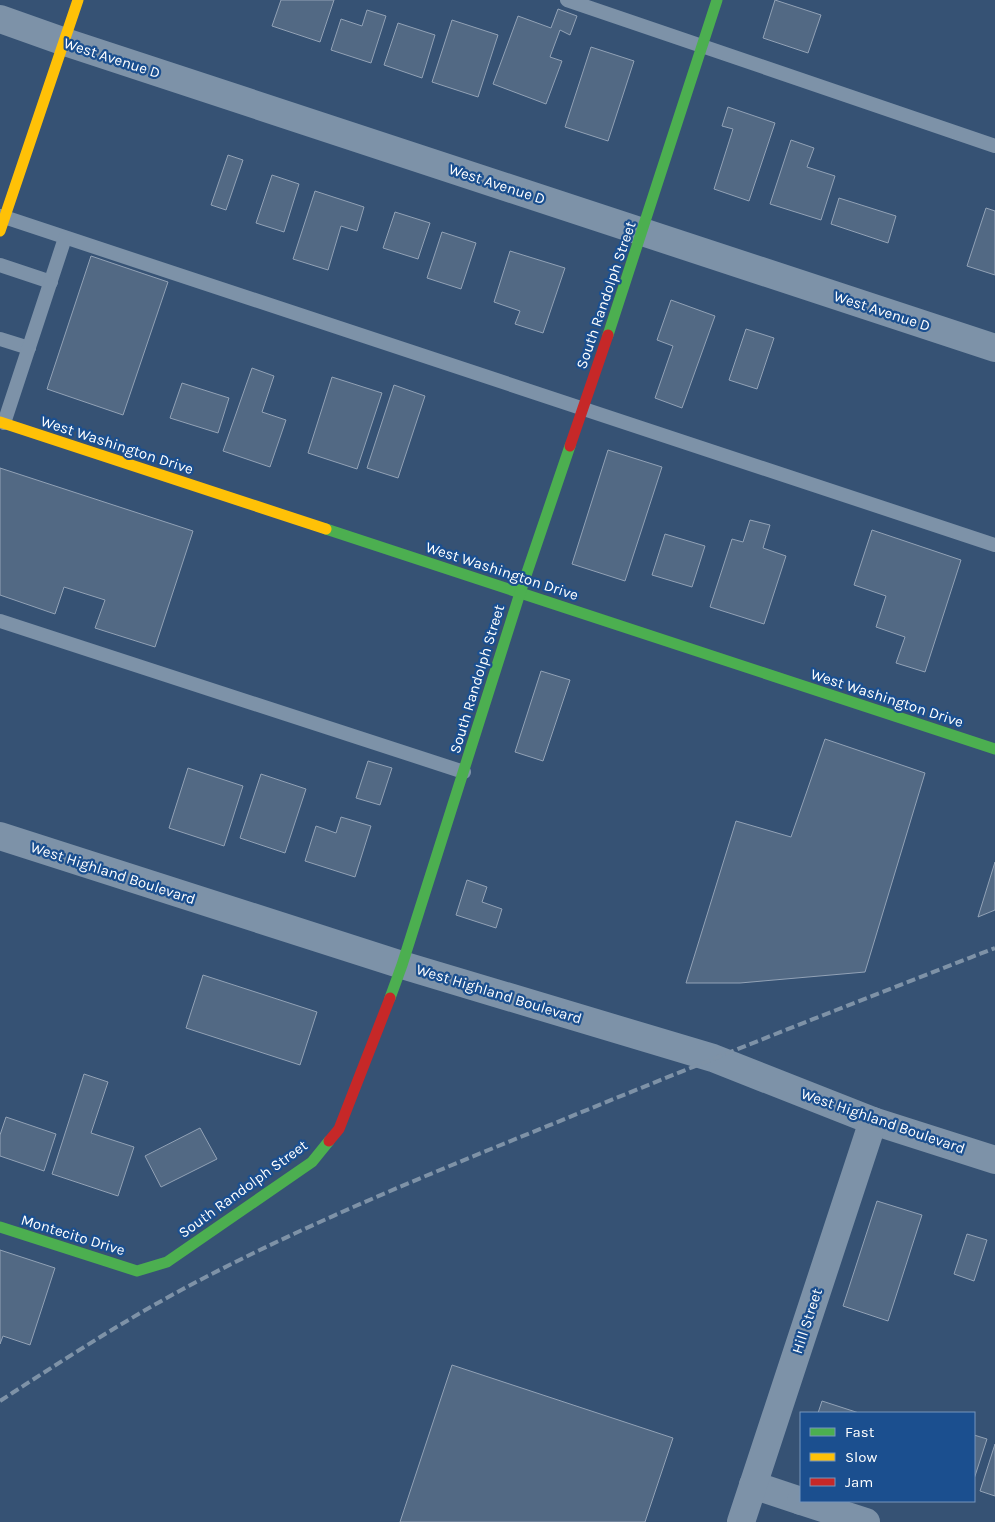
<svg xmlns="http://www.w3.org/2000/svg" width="995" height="1522" font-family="Karla,sans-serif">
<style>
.building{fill:#526984;stroke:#92a2b6}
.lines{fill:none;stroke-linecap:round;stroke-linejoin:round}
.lane{stroke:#7d92a8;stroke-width:14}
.street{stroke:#7d92a8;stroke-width:28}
.fast{stroke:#4caf50;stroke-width:11}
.slow{stroke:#ffc107;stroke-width:11}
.jam{stroke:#c62828;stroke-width:11}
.rail{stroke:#7e92a7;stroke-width:4;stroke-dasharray:9 4;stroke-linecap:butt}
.labels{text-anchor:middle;stroke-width:4.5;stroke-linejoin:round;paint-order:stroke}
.street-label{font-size:15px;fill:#fff;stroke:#1b4f8f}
</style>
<rect width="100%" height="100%" fill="#365274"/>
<g class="building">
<path d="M281,0H334L320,42L272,26Z"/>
<path d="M775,0L821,15L808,53L763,38Z"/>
<path d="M558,9L577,16L570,35L560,30L550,57L562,61L546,104L493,84L518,16L551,28Z"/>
<path d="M367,10L386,16L371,63L331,50L341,19L362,26Z"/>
<path d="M452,20L498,35L478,97L432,82Z"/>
<path d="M398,23L435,35L422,78L384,65Z"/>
<path d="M591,47L634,61L608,141L565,127Z"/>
<path d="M728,107L775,123L749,201L714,189L733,129L722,126Z"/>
<path d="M791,140L814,148L807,167L835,176L821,220L770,204Z"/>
<path d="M228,155L243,160L226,210L211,205Z"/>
<path d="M272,175L299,184L284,232L256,223Z"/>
<path d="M315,191L364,207L357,231L341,226L328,270L293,259Z"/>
<path d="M839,198L896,216L888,243L831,224Z"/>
<path d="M986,208L995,211V275L967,266Z"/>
<path d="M395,212L430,223L418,259L383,248Z"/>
<path d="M442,232L476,243L461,289L427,278Z"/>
<path d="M510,251L565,268L543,333L515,324L520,311L494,302Z"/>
<path d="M91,256L168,282L123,415L47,389Z"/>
<path d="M671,300L715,316L682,408L655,398L673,346L657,340Z"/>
<path d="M746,329L774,338L757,389L729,380Z"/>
<path d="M252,368L274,376L262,412L286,420L270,467L223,451Z"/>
<path d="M332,377L382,393L357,469L308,453Z"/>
<path d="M182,383L229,398L218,433L170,418Z"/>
<path d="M394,385L425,396L398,478L367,468Z"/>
<path d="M608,450L662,467L625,581L572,564Z"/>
<path d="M0,468L193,531L155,647L95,628L105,600L64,587L55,614L0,595Z"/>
<path d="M750,520L770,525L763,548L786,556L764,624L710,607L732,539L743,542Z"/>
<path d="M872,530L961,560L925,672L896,663L905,637L876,627L886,596L854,585Z"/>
<path d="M665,534L705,546L692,587L652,575Z"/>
<path d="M541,671L570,680L543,761L515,752Z"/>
<path d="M825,739L925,773L865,972L740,983H686L736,821L791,837Z"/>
<path d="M368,761L392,768L380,805L356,798Z"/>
<path d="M188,768L243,786L224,846L169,828Z"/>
<path d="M261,774L306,789L285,853L240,838Z"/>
<path d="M341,817L371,826L355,877L305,861L316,826L336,833Z"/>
<path d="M995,862V910L978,917Z"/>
<path d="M467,880L487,887L482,902L502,909L496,928L456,915Z"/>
<path d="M203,975L317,1012L300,1065L186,1028Z"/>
<path d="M84,1074L108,1082L91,1133L134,1147L118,1196L52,1174Z"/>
<path d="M6,1117L56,1134L44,1171L0,1156V1135Z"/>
<path d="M200,1128L217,1159L161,1187L145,1156Z"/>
<path d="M877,1201L922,1215L888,1321L843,1306Z"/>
<path d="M967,1234L987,1240L974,1281L954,1274Z"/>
<path d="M0,1250L55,1268L30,1345L3,1336L0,1344Z"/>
<path d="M452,1365L673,1438L645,1522H400Z"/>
<path d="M822,1401L859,1413H818Z"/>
<path d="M974,1435L987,1439L974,1479Z"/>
<path d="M995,1444V1496L980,1491Z"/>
</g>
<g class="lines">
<g class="lane">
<path d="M567,0L995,146"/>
<path d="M1,216L995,545"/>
<path d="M0,265L51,282"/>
<path d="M0,339L29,348"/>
<path d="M4,423L65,238"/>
<path d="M0,621L464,772"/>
</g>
<g class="street">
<path d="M0,19L65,42L995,348"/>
<path d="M0,836L402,965L713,1058L873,1121L995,1160"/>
<path d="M753,1485L801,1501"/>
<path d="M801,1501L866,1522"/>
<path d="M741,1522L873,1121"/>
</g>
<g class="fast">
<path d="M608,335L717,0"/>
<path d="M326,529L995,749"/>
<path d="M390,998L402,965L520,593L570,446"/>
<path d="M0,1227L137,1271L167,1262L312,1162L329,1141"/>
</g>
<g class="slow">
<path d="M0,231L78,0"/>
<path d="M0,422L326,529"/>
</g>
<g class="jam">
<path d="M570,446L608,335"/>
<path d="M329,1141L339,1129L390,998"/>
</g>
<path class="rail" d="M0,1401C60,1362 120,1323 183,1289C303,1225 429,1174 555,1123C701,1063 848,1005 995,948"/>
</g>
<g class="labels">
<g class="street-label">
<text transform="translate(112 58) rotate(18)" y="5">West Avenue D</text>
<text transform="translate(497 184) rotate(18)" y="5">West Avenue D</text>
<text transform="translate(606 295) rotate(-71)" y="5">South Randolph Street</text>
<text transform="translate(882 311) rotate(18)" y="5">West Avenue D</text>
<text transform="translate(117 445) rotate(18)" y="5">West Washington Drive</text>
<text transform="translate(502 571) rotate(18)" y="5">West Washington Drive</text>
<text transform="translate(477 679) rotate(-73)" y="5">South Randolph Street</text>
<text transform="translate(887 698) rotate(18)" y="5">West Washington Drive</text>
<text transform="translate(113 873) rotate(18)" y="5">West Highland Boulevard</text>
<text transform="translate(499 994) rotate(17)" y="5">West Highland Boulevard</text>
<text transform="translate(883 1121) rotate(19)" y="5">West Highland Boulevard</text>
<text transform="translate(243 1189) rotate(-36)" y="5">South Randolph Street</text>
<text transform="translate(73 1235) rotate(17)" y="5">Montecito Drive</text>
<text transform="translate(807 1321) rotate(-72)" y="5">Hill Street</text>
</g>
</g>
<rect x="800" y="1412" width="175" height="90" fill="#1b4f8f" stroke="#7695bc"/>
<rect x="810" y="1428" width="25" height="8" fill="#4caf50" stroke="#7695bc"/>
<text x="845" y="1437" font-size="15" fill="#ffffff">Fast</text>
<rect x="810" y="1453" width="25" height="8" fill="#ffc107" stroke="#7695bc"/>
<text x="845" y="1462" font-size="15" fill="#ffffff">Slow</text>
<rect x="810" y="1478" width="25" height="8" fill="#c62828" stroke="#7695bc"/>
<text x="845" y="1487" font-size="15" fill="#ffffff">Jam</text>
</svg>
